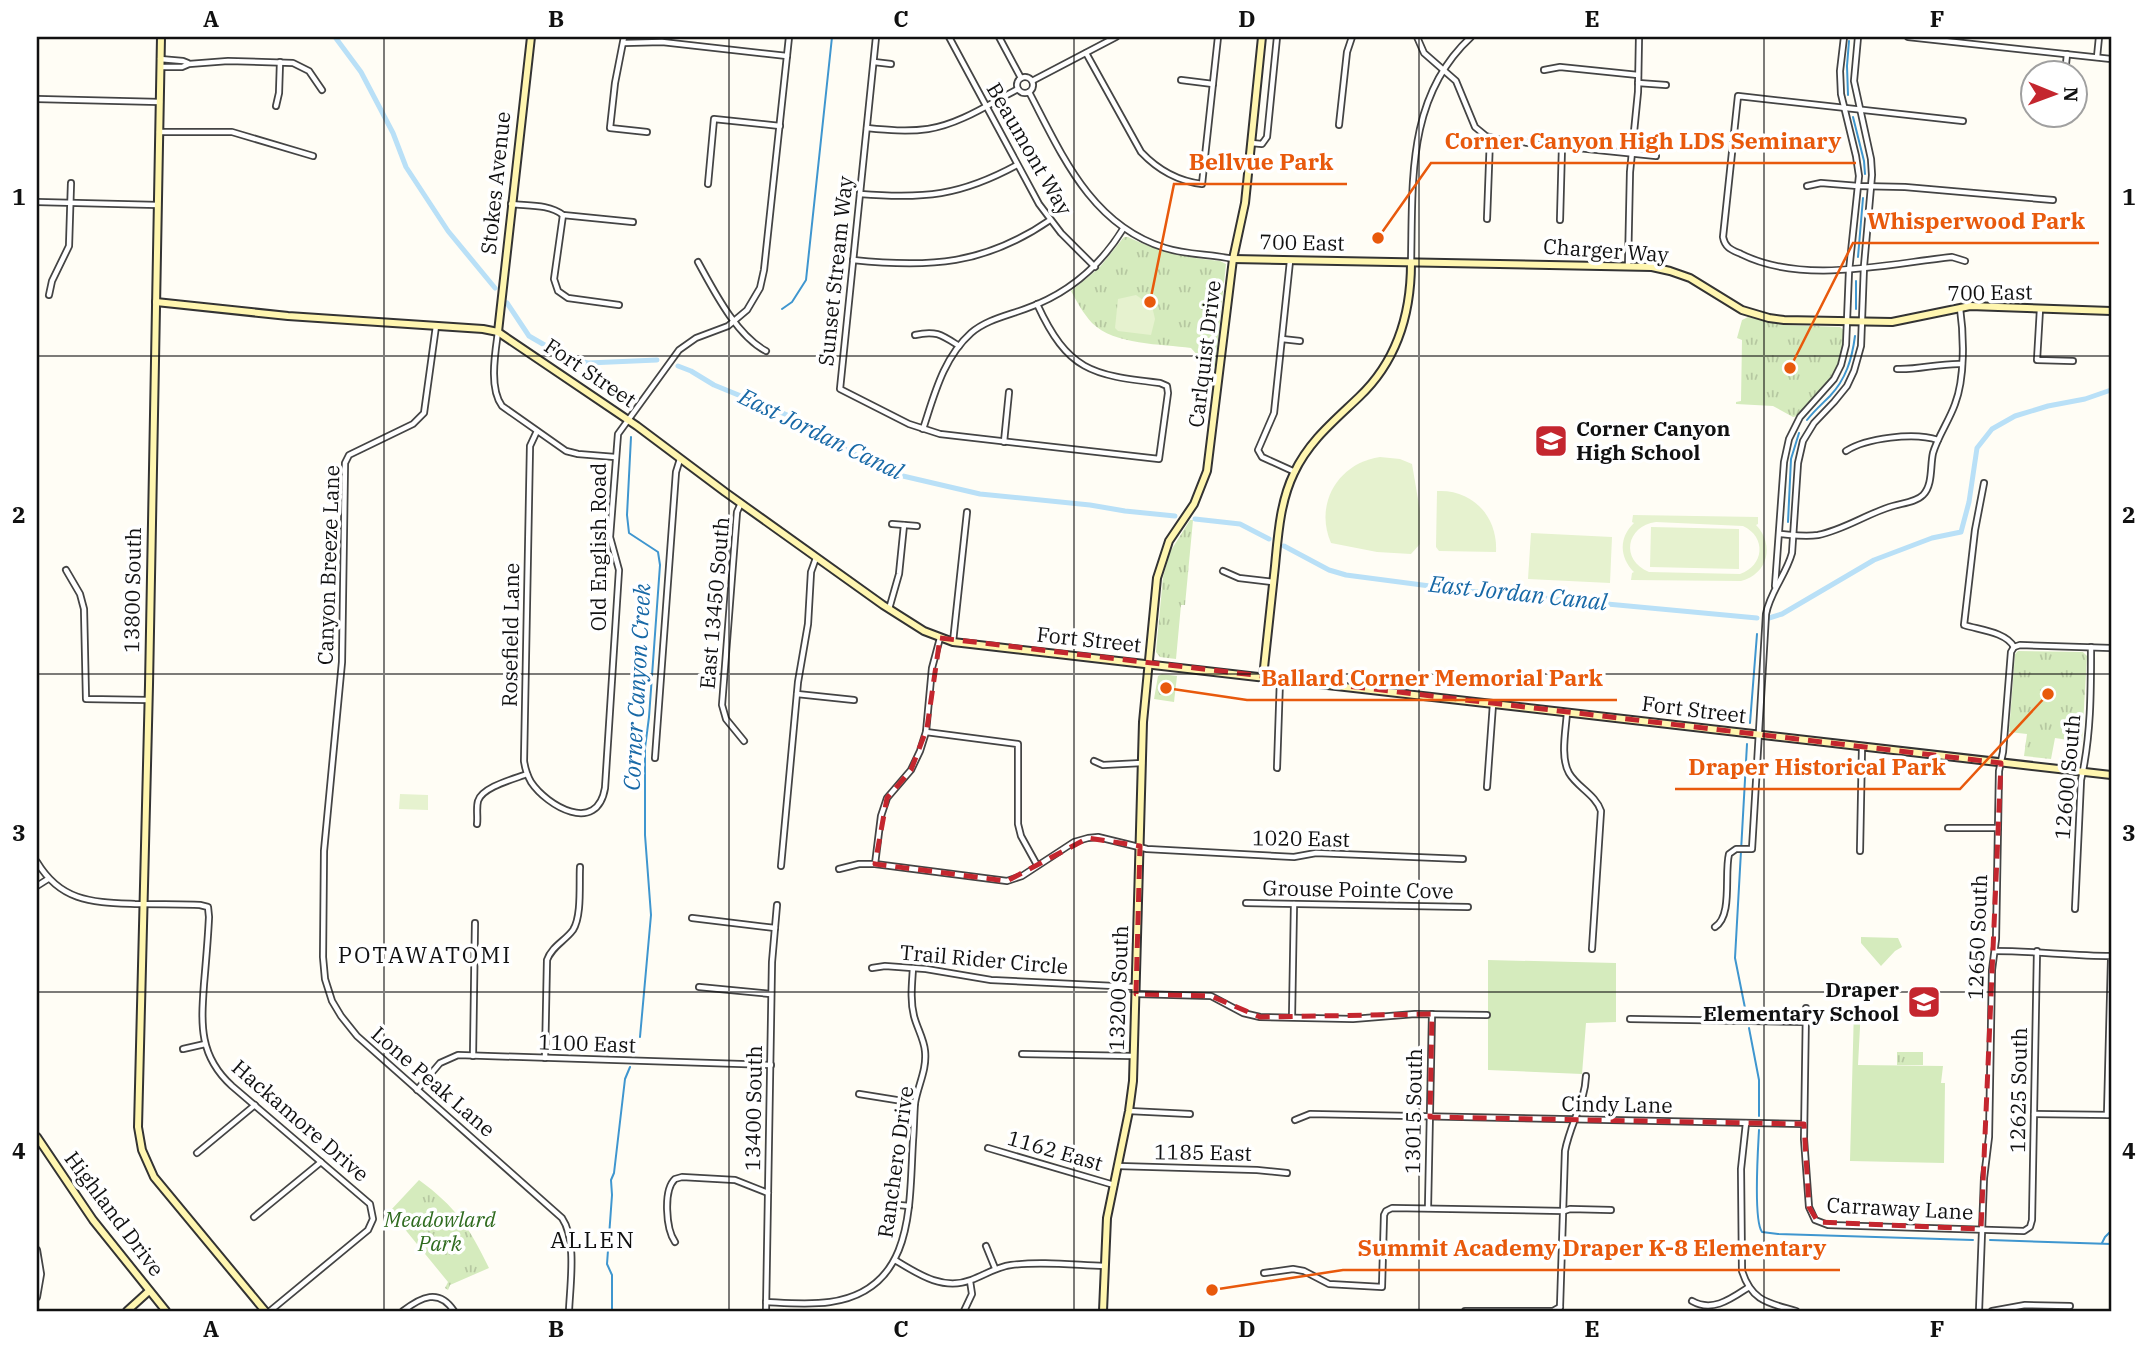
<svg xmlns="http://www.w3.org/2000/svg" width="2148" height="1348" font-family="'IBM Plex Serif',serif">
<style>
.grass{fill:#d5ebbd}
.park{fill:url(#park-tufts)}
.pitch{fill:#e6f2cf;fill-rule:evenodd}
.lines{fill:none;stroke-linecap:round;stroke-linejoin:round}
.stream{stroke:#3f96cf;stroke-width:2}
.canal{stroke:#b9e0f7;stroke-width:5}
.street-casing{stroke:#444;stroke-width:8}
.secondary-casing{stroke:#333;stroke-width:10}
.street{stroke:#fff;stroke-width:4.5}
.secondary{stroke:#fff6b0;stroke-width:6}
.marked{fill:none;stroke:#c4262e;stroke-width:5;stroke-dasharray:14 9;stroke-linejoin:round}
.grid{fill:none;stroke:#111;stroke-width:2;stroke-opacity:0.55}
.labels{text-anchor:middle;stroke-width:7;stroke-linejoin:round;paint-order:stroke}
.street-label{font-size:21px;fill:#111;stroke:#fff}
.poi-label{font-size:21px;font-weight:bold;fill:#111;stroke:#fff;text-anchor:start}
.park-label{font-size:21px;font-style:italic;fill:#2f6b1f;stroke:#fff}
.water-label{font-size:23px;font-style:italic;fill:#1768a6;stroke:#fff}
.neighbourhood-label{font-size:23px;letter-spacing:2px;fill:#111;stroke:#fff}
.leader{fill:none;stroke:#e8590c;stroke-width:2.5}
.callout-dot{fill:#e8590c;stroke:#fff;stroke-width:2.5}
.callout-label{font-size:23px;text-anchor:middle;font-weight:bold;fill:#e8590c;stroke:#fff;stroke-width:7;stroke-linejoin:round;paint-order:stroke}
.neatline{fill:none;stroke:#111;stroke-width:2.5}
.grid-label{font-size:23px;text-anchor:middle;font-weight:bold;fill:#111}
</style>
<defs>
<pattern id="park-tufts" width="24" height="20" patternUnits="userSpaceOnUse" patternTransform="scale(1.75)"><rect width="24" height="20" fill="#d5ebbd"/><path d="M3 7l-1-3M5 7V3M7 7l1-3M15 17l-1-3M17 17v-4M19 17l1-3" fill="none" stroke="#b6c8a1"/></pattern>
</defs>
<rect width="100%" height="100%" fill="#fffdf5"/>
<g class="grass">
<path d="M1861,937L1898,938L1902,947L1895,951L1881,966L1861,943Z"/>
<path d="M1488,960L1616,963V1022L1586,1023L1582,1074L1488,1070Z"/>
<path d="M1854,1008H1861L1858,1065L1943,1066L1941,1083H1945L1944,1163L1850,1161Z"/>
</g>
<g class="park">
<path d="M1124,237H1128C1158,252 1187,258 1220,261L1226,264L1215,368L1207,366L1191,348C1162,344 1114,345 1092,323C1083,313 1077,302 1071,291L1099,268Z"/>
<path d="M1748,317L1785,325L1840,327L1845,331C1845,372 1823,388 1798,416L1793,417L1773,406L1736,404V402L1741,401L1742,340L1737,338L1742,320Z"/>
<path d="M1190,520H1193L1185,605H1181L1176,659L1160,657L1156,652L1163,577L1170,552Z"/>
<path d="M2018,651L2083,652L2087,656L2082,742L2055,738L2051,759L2024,756L2027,734L2009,732L2015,654Z"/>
<path d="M1162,674L1177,676L1174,702L1154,699L1158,676Z"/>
<rect x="1897" y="1052" width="26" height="13"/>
<path d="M419,1180C456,1207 469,1227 489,1268L450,1285L448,1290L445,1288L448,1282L390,1211Z"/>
</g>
<g class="pitch">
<path d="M1136,295L1152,306L1155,319L1151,335L1118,331L1115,328L1118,299Z"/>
<path d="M1380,457L1400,459L1412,464L1420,511V544L1411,554L1377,552L1331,543C1314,504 1338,463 1380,457Z"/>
<path d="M1437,491C1473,489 1498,517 1496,552L1439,551L1436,547Z"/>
<path d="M1633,515L1758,517V524L1756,525C1775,545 1768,574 1741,581L1631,580L1632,573L1634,572C1619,557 1619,537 1634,523L1632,522ZM1656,522L1743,526C1767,537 1764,566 1740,574L1649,572C1620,560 1626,526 1656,522Z"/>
<path d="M1651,527L1739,529V569L1650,567Z"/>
<path d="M1531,533L1612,537L1610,583L1528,579Z"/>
<path d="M400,794L428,795V810L399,809Z"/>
</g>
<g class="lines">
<g class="stream">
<path d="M1848,95L1847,66L1849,41"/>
<path d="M1853,117L1864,161L1865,174"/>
<path d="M1858,257L1863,198"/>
<path d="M782,309L792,302L806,280L832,37"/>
<path d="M1856,309V281"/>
<path d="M1807,420C1814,411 1822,404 1830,396C1846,379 1852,359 1855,336"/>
<path d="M631,437L627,515L629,533L658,552L660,565L649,717L645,748V835L651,915L640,1037"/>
<path d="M1788,522L1791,459L1799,433"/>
<path d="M1750,723L1757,634"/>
<path d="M1746,1013L1735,958L1747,744"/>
<path d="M1749,1028L1759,1080V1116"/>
<path d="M1759,1130C1758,1150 1753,1220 1762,1232L1778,1234L1973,1240"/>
<path d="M1990,1240L2111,1244"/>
<path d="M2102,1243L2105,1237L2111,1231"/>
<path d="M612,1311V1275L607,1264L612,1195L611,1180L614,1173L625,1079L630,1067"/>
</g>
<g class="canal">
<path d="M335,37L361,72L393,133L406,167L448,231L495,288"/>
<path d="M507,303L529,336L567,358L588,363L657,360"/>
<path d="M678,366L691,371L714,385L802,421L841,447L890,473L980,494L1090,505L1125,511L1175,516"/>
<path d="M1195,519L1240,524L1269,539"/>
<path d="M1284,546L1329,570L1346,575L1468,591L1757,618"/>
<path d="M1769,618L1782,614L1874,560L1932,538L1961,532L1969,502L1977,448L1992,429L2015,416L2048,406L2085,399L2111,390"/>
</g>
<defs>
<g id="street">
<path d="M624,37L615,83L610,128L647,132"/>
<path d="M876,37L840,389L909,424L940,434L1159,459L1168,393L1167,386L1160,383C1091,375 1068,371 1037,304"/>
<path d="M949,37L1039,204L1061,233L1095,267"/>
<path d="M999,37L1021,78"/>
<path d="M1417,37L1424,53L1456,81L1475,127L1486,136L1501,140L1656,156"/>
<path d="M1908,37L2111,59"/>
<path d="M624,43L662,42L787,56"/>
<path d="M1086,53L1141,152C1158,170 1177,181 1202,184L1218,37"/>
<path d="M2097,57L2099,37"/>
<path d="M160,59L183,61L188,63"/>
<path d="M874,62L891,64"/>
<path d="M161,67H182L189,64L228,61L293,63L309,71L322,90"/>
<path d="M1544,70L1560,67L1638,75"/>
<path d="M2065,74L2067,54"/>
<circle cx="1025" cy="85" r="8"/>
<path d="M1181,80L1213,84"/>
<path d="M1032,81L1116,37"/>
<path d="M1638,83L1666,85"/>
<path d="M1029,92C1062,155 1091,225 1165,248C1187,255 1211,254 1233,259"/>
<path d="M37,99L160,102"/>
<path d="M276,106L279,93L280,62"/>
<path d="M1963,121L1738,96L1723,237C1725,248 1732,250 1741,254C1803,285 1886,264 1952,257L1965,261"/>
<path d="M1339,125L1347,52L1352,37"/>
<path d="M867,128C887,130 907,132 928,129C960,124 989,104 1018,89"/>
<path d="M159,132H232L313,156"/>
<path d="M1251,143L1262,144L1267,137L1277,37"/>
<path d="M708,184L714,119L780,126"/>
<path d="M1807,186L1821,183L1858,186L1905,187L2053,200"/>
<path d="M860,194C924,199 960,196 1017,165"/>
<path d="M37,202L158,205"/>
<path d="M511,204C528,206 549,204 563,215L633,222"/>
<path d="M563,215L554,279L558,291L568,298L619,305"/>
<path d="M1487,219L1490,138"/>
<path d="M1560,220L1562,146"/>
<path d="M853,260C929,268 985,265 1050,220"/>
<path d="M1290,261L1274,413L1258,450L1262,457L1295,472"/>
<path d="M698,262C714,291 736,335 766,351"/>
<path d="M1411,263C1413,182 1406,97 1471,37"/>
<path d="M1628,266L1630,172L1638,92L1639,37"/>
<path d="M49,295L52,281L69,246L71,183"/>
<path d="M2040,309L2037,360L2073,361"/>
<path d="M436,326L424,413L413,424L349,455L345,463L342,662L324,851L323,957L325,979L332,1001L341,1016L357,1036L562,1218C577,1240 570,1285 569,1311"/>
<path d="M498,332C495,354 489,388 502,406L566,451L578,454L615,457"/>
<path d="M915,335C936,330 942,335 959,346"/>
<path d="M1282,339L1300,341"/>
<path d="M1897,369C1919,370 1939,363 1962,364"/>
<path d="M923,429C934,396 943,358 971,333C986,320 1006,316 1025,309C1068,294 1099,268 1123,229"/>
<path d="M537,431L530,446L524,761C525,768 527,775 531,782C547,806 597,835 605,788L619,570L610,537L618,434L679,350L696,338L728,326L747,310L760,288L764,270L789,37"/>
<path d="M1004,442L1009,392"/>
<path d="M1846,451C1866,438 1914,432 1938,440"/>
<path d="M1984,483L1975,530L1964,625C1980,630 2006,632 2014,647"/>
<path d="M741,503L737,512L722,705L726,719L744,741"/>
<path d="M892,524L917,526"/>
<path d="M1780,534C1793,535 1805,537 1818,535C1844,530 1868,513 1893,506C1903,503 1916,502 1923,495C1933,485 1930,466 1933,453C1938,436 1949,421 1955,404C1965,378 1964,336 1960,308"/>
<path d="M66,570L80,594L84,609L86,699L148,700"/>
<path d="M1223,571L1239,578L1273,582"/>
<path d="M1775,586L1784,462L1789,439L1800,417L1834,379L1841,365L1846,345L1849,271L1859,176L1856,156L1841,94L1840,71L1844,37"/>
<path d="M889,609L899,574L904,525"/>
<path d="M953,642L967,512"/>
<path d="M2014,647L2020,645L2111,648"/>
<path d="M797,694L854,700"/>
<path d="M1567,712C1566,730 1560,757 1569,773C1577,787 1596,795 1601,811L1592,949"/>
<path d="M926,732L1018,744V824L1021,836L1037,865"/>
<path d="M655,758L676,472L680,459"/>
<path d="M1094,761L1103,765L1142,763"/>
<path d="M1277,768L1280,679"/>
<path d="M1487,787L1493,704"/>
<path d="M477,824C478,817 476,808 478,801C482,787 514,779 527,774"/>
<path d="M1948,828H1998"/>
<path d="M1860,851L1862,747"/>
<path d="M37,862C61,902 92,902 135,904C156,904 178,904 200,905L208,907L209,917C208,939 206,961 204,984C201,1025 199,1056 232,1086L370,1204L373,1219L368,1230L270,1311"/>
<path d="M875,864L881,816L887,798L911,770L920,751L926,732L932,668L940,638"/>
<path d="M781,866L798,682L808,624L811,572L816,558"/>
<path d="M839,869L859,864H875L1007,881L1022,876L1074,842L1088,838L1098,837L1147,849L1294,857L1316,853L1463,859"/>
<path d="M37,886L48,879"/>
<path d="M1246,903L1468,907"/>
<path d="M2075,909L2081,780C2091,737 2091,691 2091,647"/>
<path d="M692,918L775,928"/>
<path d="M1715,927C1733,916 1724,874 1729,854L1736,849H1752L1766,614C1770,592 1786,575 1792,553L1798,463L1803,441L1814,423L1834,402L1847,386L1854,371L1861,346L1864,266L1872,175L1871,159L1854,81L1858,37"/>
<path d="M1995,951C2034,951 2072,956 2111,956"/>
<path d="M872,968L885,966L926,969L991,980L1135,987"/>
<path d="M699,987L771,994"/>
<path d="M1136,994L1211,996L1243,1013L1260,1017L1353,1019L1415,1014L1487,1015"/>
<path d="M1806,1008L1804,1139L1809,1207L1815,1220L1828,1225L2024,1231L2030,1227L2032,1220L2037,951"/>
<path d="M1292,1017L1294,904"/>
<path d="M1630,1019L1806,1022"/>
<path d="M183,1049L205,1044"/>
<path d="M1022,1054L1133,1056"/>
<path d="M473,1056L475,923"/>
<path d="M545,1058L547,960C552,946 565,941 573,930C582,916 579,884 580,867"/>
<path d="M417,1090L440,1063L458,1055L771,1065"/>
<path d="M859,1094L915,1103"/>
<path d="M1129,1111L1190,1114"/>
<path d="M2034,1114L2111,1115"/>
<path d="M2107,1115L2111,959"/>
<path d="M1295,1120L1310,1114L1804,1124"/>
<path d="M1746,1123L1741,1169L1742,1271C1752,1302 1769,1303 1796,1311"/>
<path d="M988,1148L1114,1185"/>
<path d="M197,1153L255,1105"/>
<path d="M1118,1166L1257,1170L1287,1173"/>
<path d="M889,1204L909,1206"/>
<path d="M1428,1208L1432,1014"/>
<path d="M254,1217L321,1162"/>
<path d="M675,1242C666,1229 663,1190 675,1179L682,1177L735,1180L768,1193"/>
<path d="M986,1246L995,1268"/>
<path d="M37,1250L41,1274L37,1297"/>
<path d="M895,1260C918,1274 943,1291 971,1280C985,1275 996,1267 1011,1265C1042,1261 1074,1265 1104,1266"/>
<path d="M1264,1273L1293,1269L1304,1271L1329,1284L1382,1287L1384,1215L1386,1211L1392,1208L1564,1211L1570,1209L1611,1210"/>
<path d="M1692,1301C1713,1313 1732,1298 1749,1287"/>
<path d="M766,1302C787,1303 809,1305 830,1302C915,1290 909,1206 913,1140C914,1128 914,1115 915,1103C918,1085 927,1070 925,1051C924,1039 917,1028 914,1016C910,1000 912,984 913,968"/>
<path d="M1560,1307L1565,1151C1570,1124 1585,1103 1586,1076"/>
<path d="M403,1311C421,1297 439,1288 454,1311"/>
<path d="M766,1311L772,962L777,905"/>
<path d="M964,1311L972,1294L970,1281"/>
<path d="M1465,1311H1553L1560,1307"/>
<path d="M1979,1311L1984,1178L1989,1137L1992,970L1996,939L1999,771L2003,752L2011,652L2014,647"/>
<path d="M1992,1311L2025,1305L2070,1306"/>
</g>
<g id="secondary">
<path d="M161,37L149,685L138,1127L142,1150L154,1177L265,1311"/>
<path d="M1233,259L1652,267L1670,271L1690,278L1742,310L1769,318L1784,320L1892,322L1970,306L2111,311"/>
<path d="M156,302L288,316L483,329L498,332L637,426L725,492L883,605L924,631L953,642L2111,775"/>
<path d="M498,332L531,37"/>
<path d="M1263,677C1267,640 1271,603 1275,566C1278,535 1280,502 1294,473C1309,441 1334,421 1359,397C1397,361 1411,314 1411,263"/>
<path d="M37,1137L93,1220L166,1311"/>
<path d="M127,1311L149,1291"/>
<path d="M1103,1311L1107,1218L1129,1111L1133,1081L1143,722L1157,578L1169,541L1194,504L1207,471L1233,259L1245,203L1262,37"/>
</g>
</defs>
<use href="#street" class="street-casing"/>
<use href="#secondary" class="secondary-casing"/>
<use href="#street" class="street"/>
<use href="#secondary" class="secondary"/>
</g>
<path class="marked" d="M940,638L2001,763L1981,1229L1818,1222L1809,1207L1804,1124L1430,1117L1432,1014L1260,1017L1211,996L1136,994L1140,846L1088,838L1007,881L875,864L887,798L911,770L927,728Z"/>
<path class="grid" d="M384,37V1311M729,37V1311M1074,37V1311M1419,37V1311M1764,37V1311M37,356H2111M37,674H2111M37,992H2111"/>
<defs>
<symbol id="school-square" viewBox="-11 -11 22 22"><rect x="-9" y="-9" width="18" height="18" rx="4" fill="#c4262e" stroke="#fff"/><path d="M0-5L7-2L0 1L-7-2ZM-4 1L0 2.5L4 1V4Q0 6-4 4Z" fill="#fff"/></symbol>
</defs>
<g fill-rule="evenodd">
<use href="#school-square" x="1532" y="422" width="38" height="38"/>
<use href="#school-square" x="1905" y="983" width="38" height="38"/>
</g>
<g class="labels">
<g class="street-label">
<text transform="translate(1029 149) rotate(60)" y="7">Beaumont Way</text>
<text transform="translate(496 183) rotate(-84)" y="7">Stokes Avenue</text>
<text transform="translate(1302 243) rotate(1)" y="7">700 East</text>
<text transform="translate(1606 251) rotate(4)" y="7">Charger Way</text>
<text transform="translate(836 271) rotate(-84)" y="7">Sunset Stream Way</text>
<text transform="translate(1990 293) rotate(-1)" y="7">700 East</text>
<text transform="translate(1205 354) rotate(-83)" y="7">Carlquist Drive</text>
<text transform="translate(590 373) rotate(34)" y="7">Fort Street</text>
<text transform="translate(599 547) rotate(-90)" y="7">Old English Road</text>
<text transform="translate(329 565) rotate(-88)" y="7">Canyon Breeze Lane</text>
<text transform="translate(133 590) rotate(-89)" y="7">13800 South</text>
<text transform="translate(715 603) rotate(-85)" y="7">East 13450 South</text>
<text transform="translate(511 635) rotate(-89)" y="7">Rosefield Lane</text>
<text transform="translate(1089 640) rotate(6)" y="7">Fort Street</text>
<text transform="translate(1694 710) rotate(7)" y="7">Fort Street</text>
<text transform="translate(2068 777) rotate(-85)" y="7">12600 South</text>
<text transform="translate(1301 839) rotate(1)" y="7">1020 East</text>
<text transform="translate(1358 890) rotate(1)" y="7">Grouse Pointe Cove</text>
<text transform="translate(1978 937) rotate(-88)" y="7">12650 South</text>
<text transform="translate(984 960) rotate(5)" y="7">Trail Rider Circle</text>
<text transform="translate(1119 988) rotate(-88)" y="7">13200 South</text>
<text transform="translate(587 1044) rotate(2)" y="7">1100 East</text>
<text transform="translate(433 1082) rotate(41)" y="7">Lone Peak Lane</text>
<text transform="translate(2019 1090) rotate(-89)" y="7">12625 South</text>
<text transform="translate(1617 1105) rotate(1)" y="7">Cindy Lane</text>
<text transform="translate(754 1108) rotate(-89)" y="7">13400 South</text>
<text transform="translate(1414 1111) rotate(-89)" y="7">13015 South</text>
<text transform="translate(300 1121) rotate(41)" y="7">Hackamore Drive</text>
<text transform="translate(1055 1151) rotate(16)" y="7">1162 East</text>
<text transform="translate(1203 1153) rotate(1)" y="7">1185 East</text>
<text transform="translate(896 1162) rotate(-82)" y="7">Ranchero Drive</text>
<text transform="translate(1900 1209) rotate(3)" y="7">Carraway Lane</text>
<text transform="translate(114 1214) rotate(53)" y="7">Highland Drive</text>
</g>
<g class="poi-label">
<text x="1576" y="436">Corner Canyon<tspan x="1576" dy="24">High School</tspan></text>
<text x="1899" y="997" text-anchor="end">Draper<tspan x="1899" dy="24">Elementary School</tspan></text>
</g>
<g class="park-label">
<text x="440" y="1227">Meadowlard<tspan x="440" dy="24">Park</tspan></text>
</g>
<g class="water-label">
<text transform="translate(821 434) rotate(26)" y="8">East Jordan Canal</text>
<text transform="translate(1518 593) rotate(6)" y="8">East Jordan Canal</text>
<text transform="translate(637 687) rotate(-87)" y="8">Corner Canyon Creek</text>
</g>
<g class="neighbourhood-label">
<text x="425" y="963">POTAWATOMI</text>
<text x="593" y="1248">ALLEN</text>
</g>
</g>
<path class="leader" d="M1378 238L1431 163H1856M1150 302L1174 184H1347M1790 368L1853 243H2099M1166 688L1247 700H1617M2048 694L1960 789H1675M1212 1290L1343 1270H1840"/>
<g class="callout-dot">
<circle cx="1378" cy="238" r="7"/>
<circle cx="1150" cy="302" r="7"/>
<circle cx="1790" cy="368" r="7"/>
<circle cx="1166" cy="688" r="7"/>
<circle cx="2048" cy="694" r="7"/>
<circle cx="1212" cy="1290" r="7"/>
</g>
<g class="callout-label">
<text x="1643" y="149">Corner Canyon High LDS Seminary</text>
<text x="1261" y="170">Bellvue Park</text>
<text x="1976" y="229">Whisperwood Park</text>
<text x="1432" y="686">Ballard Corner Memorial Park</text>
<text x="1817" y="775">Draper Historical Park</text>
<text x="1592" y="1256">Summit Academy Draper K-8 Elementary</text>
</g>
<rect width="2148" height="1348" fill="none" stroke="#ffffff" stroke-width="77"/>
<g transform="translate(2054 94) rotate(91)"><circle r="33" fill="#ffffff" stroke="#a0a0a0" stroke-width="2"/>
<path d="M0-5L12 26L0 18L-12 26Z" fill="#c4262e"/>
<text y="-10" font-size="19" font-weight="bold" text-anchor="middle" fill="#111111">N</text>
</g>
<rect x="38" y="38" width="2072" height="1272" class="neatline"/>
<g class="grid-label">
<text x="211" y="27">A</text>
<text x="556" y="27">B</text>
<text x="901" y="27">C</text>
<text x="1247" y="27">D</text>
<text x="1592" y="27">E</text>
<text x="1937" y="27">F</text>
<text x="19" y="205">1</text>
<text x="2129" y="205">1</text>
<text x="19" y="523">2</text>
<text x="2129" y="523">2</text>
<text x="19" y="841">3</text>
<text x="2129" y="841">3</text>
<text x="19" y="1159">4</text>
<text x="2129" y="1159">4</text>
<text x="211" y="1337">A</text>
<text x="556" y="1337">B</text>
<text x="901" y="1337">C</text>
<text x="1247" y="1337">D</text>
<text x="1592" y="1337">E</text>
<text x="1937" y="1337">F</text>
</g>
</svg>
